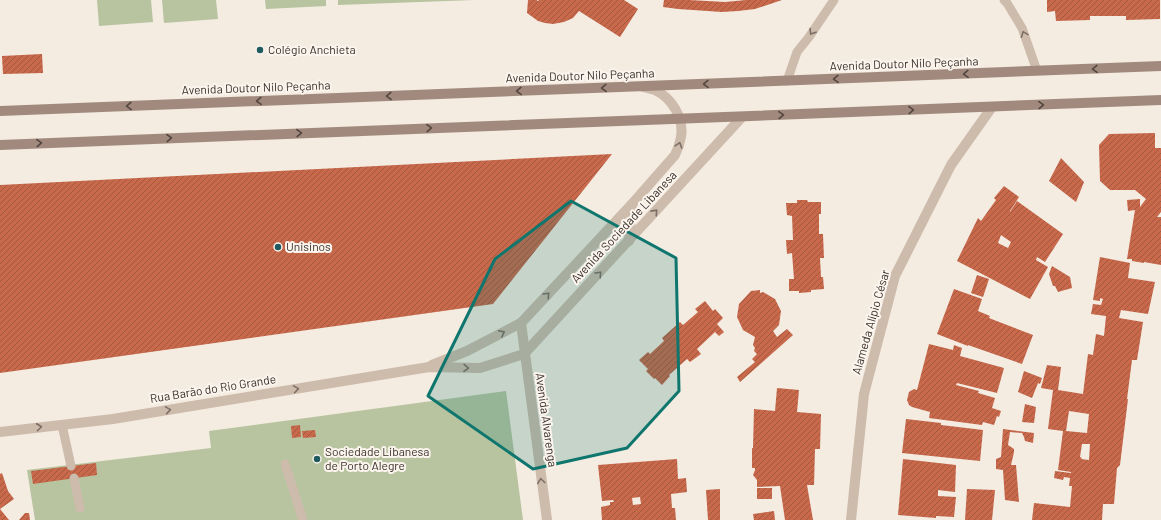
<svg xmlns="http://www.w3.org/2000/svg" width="1161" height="520" font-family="Barlow,sans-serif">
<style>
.green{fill:#b8c4a0}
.building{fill:url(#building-hatch);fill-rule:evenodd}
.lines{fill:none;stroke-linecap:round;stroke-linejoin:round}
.service{stroke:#cdbbac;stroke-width:9}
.minor{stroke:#cdbbac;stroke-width:10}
.tertiary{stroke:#cdbbac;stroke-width:10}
.secondary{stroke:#a18a7d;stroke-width:10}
.oneway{stroke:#7d6f65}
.oneway2{stroke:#544640}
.marked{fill:#0f766e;fill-opacity:0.2;stroke:#0f766e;stroke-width:3;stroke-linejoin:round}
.poi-dot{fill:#1f5a5e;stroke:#fbf5ee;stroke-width:1.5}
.labels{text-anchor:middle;stroke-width:4;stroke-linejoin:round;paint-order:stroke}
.poi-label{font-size:12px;fill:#3b302b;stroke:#fbf5ee;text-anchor:start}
.street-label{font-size:12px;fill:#3b302b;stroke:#fbf5ee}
</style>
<defs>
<pattern id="building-hatch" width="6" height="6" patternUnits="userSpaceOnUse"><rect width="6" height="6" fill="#c8694b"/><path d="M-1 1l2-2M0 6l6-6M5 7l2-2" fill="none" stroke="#a4573f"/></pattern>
</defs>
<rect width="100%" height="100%" fill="#f4ebe1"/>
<g class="green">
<path d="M97,0H151L153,22L99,26Z"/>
<path d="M162,0H216L218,19L164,23Z"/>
<path d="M265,0H326V6L266,9Z"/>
<path d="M338,0H474L338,5Z"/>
<path d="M506,391L523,520H35L27,470L211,448L209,431Z"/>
</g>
<g class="building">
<path d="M528,0H537V1L540,0H624L638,9L620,37L579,11L573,18L564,22L553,24L545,23L538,21L527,13Z"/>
<path d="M664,0H689L725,2L746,0H782L755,9L738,11L722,12L678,9L663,7Z"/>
<path d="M1047,0H1160V19L1126,20V16H1090V20L1056,21L1055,11L1047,12Z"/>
<path d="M42,54L43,73L3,74L2,56Z"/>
<path d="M1155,133V148H1161V212L1157,217H1161V265L1144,262V263L1132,261V259H1127L1135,210L1128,211L1127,200L1140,199V207L1146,199L1135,190H1110L1100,181L1099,145L1109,134Z"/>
<path d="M612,154L493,304L0,373V185Z"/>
<path d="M1061,158L1084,182L1076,202L1049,181Z"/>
<path d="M1004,186L1019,197L1010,211V212L1017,201L1063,234L1045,262L1037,257L1036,260L1048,267L1030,299L957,261L978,218L981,221L996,200L994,198ZM1001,235L1011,242L1008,248L998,243Z"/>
<path d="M797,200H807L808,202H821V214H819V234H823L824,258H820L821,277H823L824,289L811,290V292L799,293V291H789V279H794L792,253L787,254L786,240H793L792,216L787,215L786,203H797Z"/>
<path d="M1100,257L1130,263L1128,278L1155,282L1148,314L1121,310L1119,318L1143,322L1137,360H1132L1127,399H1128L1120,465L1117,468L1114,504H1103L1102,520H1032L1034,503L1070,507L1072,486H1069L1070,478L1064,477L1063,480L1054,478L1055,471L1071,473V472L1058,470L1063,431L1048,429L1053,390L1041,388L1047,365L1061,367L1058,390L1083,394L1088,354L1093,355L1096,334L1104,336L1106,316L1091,314L1093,304L1101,305L1103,299L1100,298V301L1093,300ZM1069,411L1089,414L1087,433L1066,431ZM1082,444H1090L1089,460L1081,459L1082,458L1080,457Z"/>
<path d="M1052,266L1070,277L1072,288L1058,292L1055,286H1053L1049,274Z"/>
<path d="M977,275L989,279L983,297L971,293Z"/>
<path d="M954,289L982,299L978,311L990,316L989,318L1033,335L1022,364L968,345V346L937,334Z"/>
<path d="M760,290V293L763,292L775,299L781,311L779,325L773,331L777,337L787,329L793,335L740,382L737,377L755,362L752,359L757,354L754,351L755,348L753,345L755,337L743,330L737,317L739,304L751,291Z"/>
<path d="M705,301L713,311L715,309L723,318L717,324L724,332L719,336L715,332L697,349L701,354L690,362L687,359L669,375L670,376L662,385L655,378L654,379L646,371L648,369L639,360L648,352L650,354L664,341L662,338L680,322L683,325L698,312L695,309Z"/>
<path d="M929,344L953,350L954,345L962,348L960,356L1004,368L997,393L957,383L956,385L979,391L978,393L995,398L992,408L1001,411L999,417L997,416L994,425L983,422L982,425L929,418L930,412L912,407L909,405L907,400L909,392L914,389L917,390Z"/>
<path d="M1024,371L1042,378L1040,384L1038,383L1032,398L1018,392Z"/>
<path d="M777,388L799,390L797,412L821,414L820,449H815L814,485H807L813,520H785L780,486L757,487V480L753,475L755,470V468H752V448H753L754,409L775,411Z"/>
<path d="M1025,404L1036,407L1034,423L1022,422Z"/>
<path d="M906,419L941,423V425L983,430L980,461L902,453Z"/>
<path d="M300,425L301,437L292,438L291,426Z"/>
<path d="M1003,429L1034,433L1033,443L1025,441L1024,437L1022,433L1010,432L1008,445L1014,449V452L1011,465H1016L1019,502L1005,500L1003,470L996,469V459L1001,457Z"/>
<path d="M315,430L316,437L303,438L302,431Z"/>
<path d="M677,459L678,479L686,478L687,492L671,494L672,508H675L676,520H602L601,507L610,505V502H614L613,500L602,501L598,465ZM640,497L641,504L633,505L632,498Z"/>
<path d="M903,459L956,465L955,492L938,490V496L956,497L954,517L936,516V518L898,515Z"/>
<path d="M96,463L97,475L33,484L31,471Z"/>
<path d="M2,473L8,491L14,499L0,509L9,520H0V474Z"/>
<rect x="757" y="488" width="15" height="11"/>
<path d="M720,489V520H708L706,490Z"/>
<path d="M967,489L995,490L992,520H965Z"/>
<path d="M774,511L775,520H754L753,514Z"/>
<path d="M25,513H29L30,520H19Z"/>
</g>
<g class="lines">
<g class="service">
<path d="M1004,0L1007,3L1022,28L1037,71"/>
<path d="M787,81L797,52L809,37L834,0"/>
<path d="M62,425L71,466"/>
<path d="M285,464L303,520"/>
<path d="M74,478L80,508"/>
</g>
<g class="minor">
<path d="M432,365L467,351L521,323"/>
<path d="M0,432L113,419L429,367L480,368L524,354"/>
<path d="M851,520L864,394L895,276L951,165L992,107"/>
</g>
<g class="tertiary">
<path d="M629,241L632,204"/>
<path d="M524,354L742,117"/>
<path d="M547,520L521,323L632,204L675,155C678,149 680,143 681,137C684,118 672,98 655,90C651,89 647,88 643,87"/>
</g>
<g class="secondary">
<path d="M0,111L1161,66"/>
<path d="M0,145L1161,100"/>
</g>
</g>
<defs><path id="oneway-chevron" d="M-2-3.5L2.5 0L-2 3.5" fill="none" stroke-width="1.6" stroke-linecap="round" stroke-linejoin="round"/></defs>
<g class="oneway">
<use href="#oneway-chevron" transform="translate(812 32) rotate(122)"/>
<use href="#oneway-chevron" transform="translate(1024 34) rotate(-111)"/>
<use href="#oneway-chevron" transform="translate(679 145) rotate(-72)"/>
<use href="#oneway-chevron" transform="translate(655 212) rotate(-48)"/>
<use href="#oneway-chevron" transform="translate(599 274) rotate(-47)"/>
<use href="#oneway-chevron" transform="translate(547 295) rotate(-47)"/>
<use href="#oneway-chevron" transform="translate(502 333) rotate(-27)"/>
<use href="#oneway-chevron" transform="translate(466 368) rotate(1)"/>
<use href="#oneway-chevron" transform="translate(296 389) rotate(-9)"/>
<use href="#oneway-chevron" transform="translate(168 410) rotate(-9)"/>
<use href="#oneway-chevron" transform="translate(39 427) rotate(-7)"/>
<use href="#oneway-chevron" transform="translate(541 481) rotate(-98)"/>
</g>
<g class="oneway2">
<use href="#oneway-chevron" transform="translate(1095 69) rotate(178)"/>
<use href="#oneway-chevron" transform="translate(966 74) rotate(177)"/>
<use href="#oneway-chevron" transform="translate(836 79) rotate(178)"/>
<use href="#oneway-chevron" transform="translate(706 84) rotate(178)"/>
<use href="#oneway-chevron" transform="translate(604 88) rotate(178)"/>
<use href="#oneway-chevron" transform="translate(519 91) rotate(178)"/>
<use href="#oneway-chevron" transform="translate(389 96) rotate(178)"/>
<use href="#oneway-chevron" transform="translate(259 101) rotate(178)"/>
<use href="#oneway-chevron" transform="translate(1041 105) rotate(-2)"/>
<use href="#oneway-chevron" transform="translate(129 106) rotate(178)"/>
<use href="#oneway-chevron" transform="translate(911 110) rotate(-2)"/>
<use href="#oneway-chevron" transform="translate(781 115) rotate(-2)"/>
<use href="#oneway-chevron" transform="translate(429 128) rotate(-2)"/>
<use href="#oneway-chevron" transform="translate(299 133) rotate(-2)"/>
<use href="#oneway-chevron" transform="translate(169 138) rotate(-2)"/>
<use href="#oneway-chevron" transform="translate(39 143) rotate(-2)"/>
</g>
<path class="marked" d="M571,201L676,258L679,391L627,448L533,469L428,396L495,259Z"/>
<g class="poi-dot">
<circle cx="260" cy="50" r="4"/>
<circle cx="278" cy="247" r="4"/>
<circle cx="317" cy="459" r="4"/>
</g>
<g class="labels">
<g class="poi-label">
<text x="268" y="54">Colégio Anchieta</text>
<text x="286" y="251">Unisinos</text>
<text x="325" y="456">Sociedade Libanesa<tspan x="325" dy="14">de Porto Alegre</tspan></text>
</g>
<g class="street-label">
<text transform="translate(904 64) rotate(-2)" y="4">Avenida Doutor Nilo Peçanha</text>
<text transform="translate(580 76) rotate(-2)" y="4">Avenida Doutor Nilo Peçanha</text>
<text transform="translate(256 88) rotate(-2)" y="4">Avenida Doutor Nilo Peçanha</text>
<text transform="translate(624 227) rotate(-47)" y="4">Avenida Sociedade Libanesa</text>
<text transform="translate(871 322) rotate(-74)" y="4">Alameda Alípio César</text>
<text transform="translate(213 389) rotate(-9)" y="4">Rua Barão do Rio Grande</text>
<text transform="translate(546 420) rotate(82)" y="4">Avenida Alvarenga</text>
</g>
</g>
</svg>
